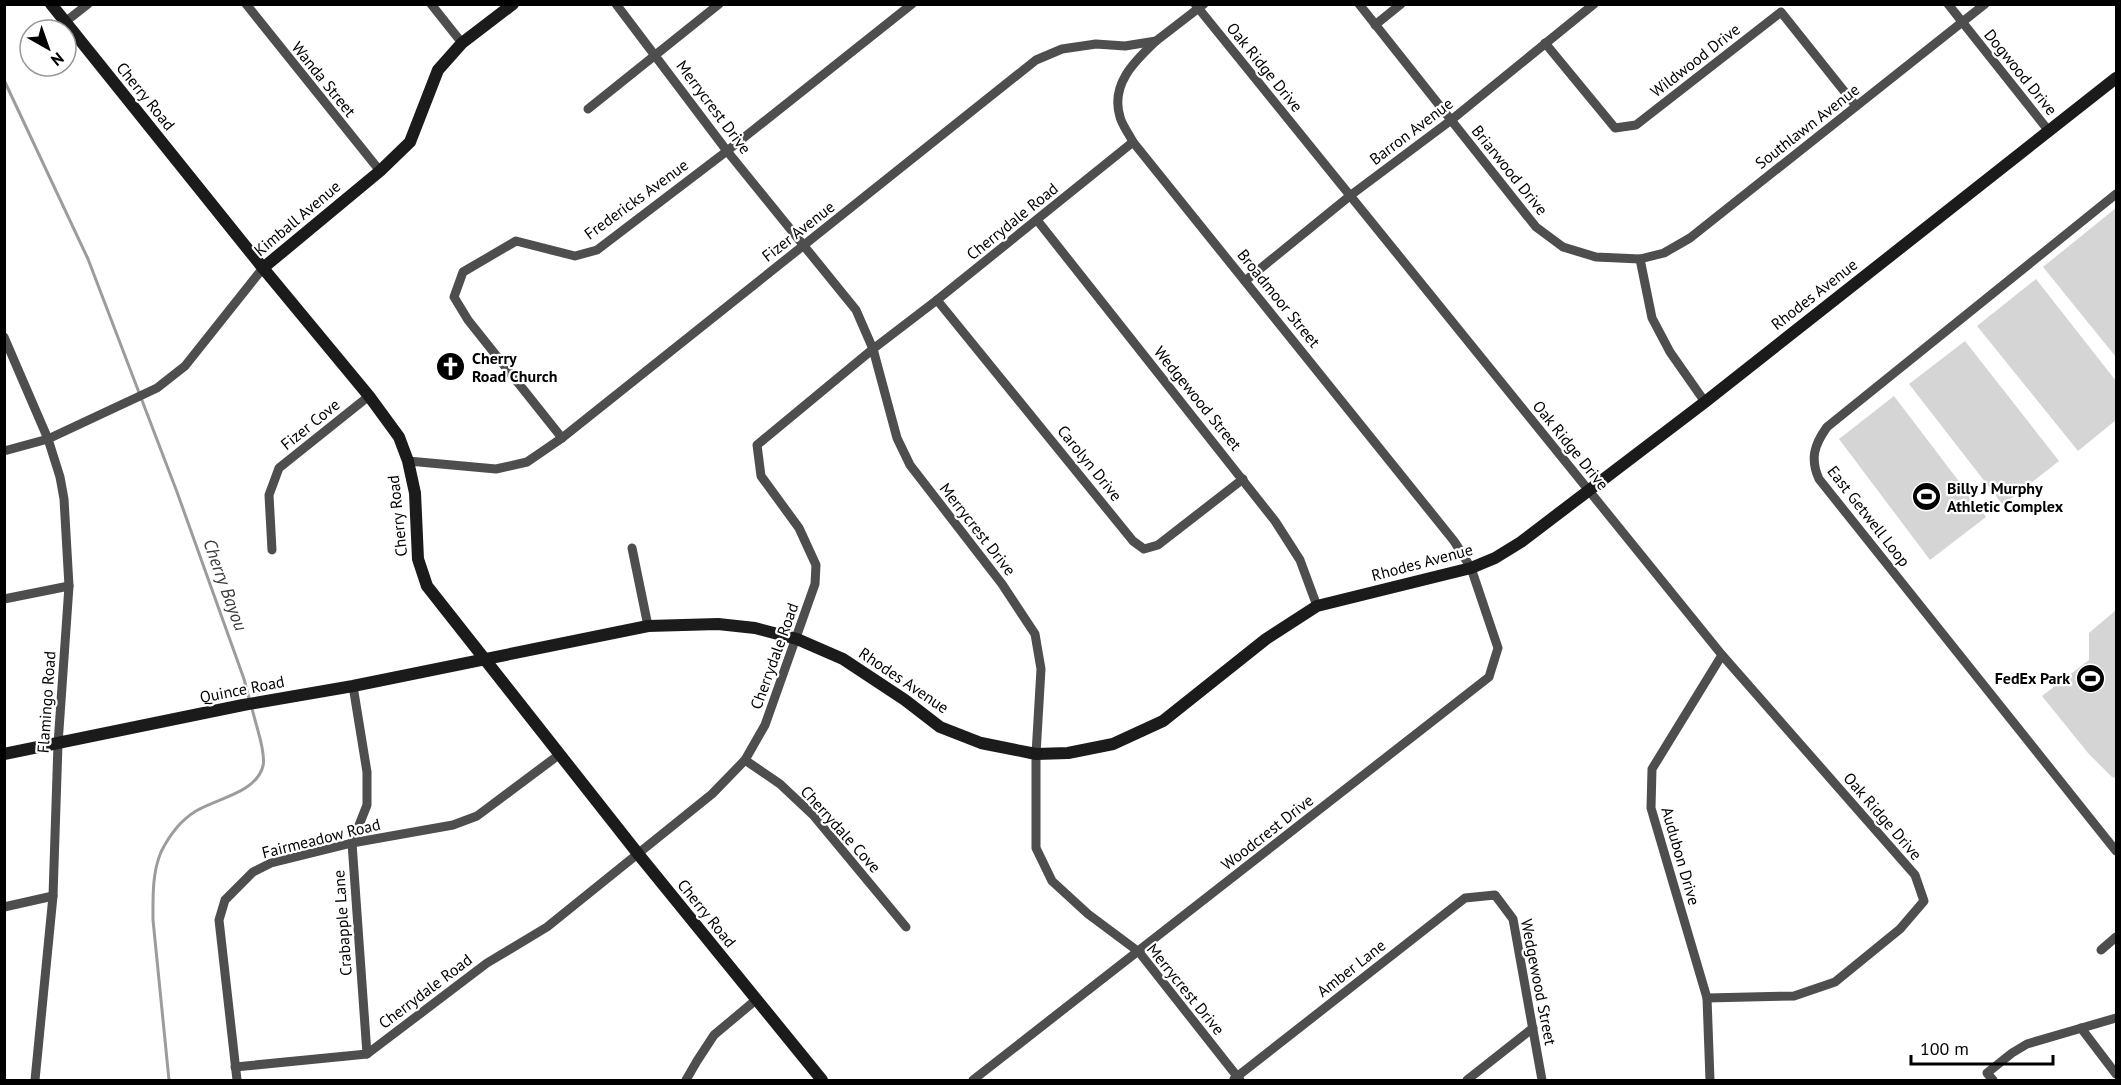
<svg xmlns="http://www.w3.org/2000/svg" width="2121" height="1085" font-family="'PT Sans',sans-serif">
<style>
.green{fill:#d5d5d5}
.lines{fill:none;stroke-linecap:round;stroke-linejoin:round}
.stream{stroke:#9c9c9c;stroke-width:3}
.street{stroke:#4e4e4e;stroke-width:9}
.secondary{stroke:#1b1b1b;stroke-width:12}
.labels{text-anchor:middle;stroke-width:4.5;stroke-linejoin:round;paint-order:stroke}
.street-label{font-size:16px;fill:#000;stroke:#fff}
.poi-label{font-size:16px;font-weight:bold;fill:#000;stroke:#fff;text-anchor:start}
.water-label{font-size:18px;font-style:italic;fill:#3d3d3d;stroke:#fff}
</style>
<rect width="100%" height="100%" fill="#fff"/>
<g class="green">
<path d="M2116,208V357L2043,267Z"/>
<path d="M2036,279L2116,381V420L2078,451L1977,326Z"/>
<path d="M1965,341L2059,461L2003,505L1909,384Z"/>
<path d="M1894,396L1986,517L1930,560L1839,439Z"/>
<path d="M2116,610V778L2112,777L2088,753L2042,696L2089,660V633Z"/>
</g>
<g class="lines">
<g class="stream">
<path d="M4,80L88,259L177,492L244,679L250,702"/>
<path d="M169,1080L153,920C153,898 152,873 161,852C169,836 181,820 196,811C217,798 256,793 263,766C266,752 255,723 252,708"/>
</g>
<g class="street">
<path d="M246,4L380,171"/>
<path d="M431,4L462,43"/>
<path d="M616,4L727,151L856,310L873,349L897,438L910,465L1002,584L1035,634L1041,669L1036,754V848L1052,881L1088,914L1139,952L1240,1080"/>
<path d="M1195,4L1722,655L1915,875L1924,901L1900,929L1835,982L1794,996L1707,998"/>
<path d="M1359,4L1536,227L1563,247L1596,257L1640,259L1664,253L1690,238L1985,4"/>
<path d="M1948,4L2048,130"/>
<path d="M65,22L88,4"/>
<path d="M1375,25L1401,4"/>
<path d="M1545,43L1615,128L1636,125L1781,12L1856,106"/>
<path d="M588,109L719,4"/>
<path d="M2116,194L1827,427C1814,445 1810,459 1819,479L2116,851"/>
<path d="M1037,220L1275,521L1300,560L1317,606"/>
<path d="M1640,259L1652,318L1670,352L1705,402"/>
<path d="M1245,281L1351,195L1450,121L1594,4"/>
<path d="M937,300L1133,541L1144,549L1158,545L1243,479"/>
<path d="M4,337L48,439L60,477L64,499L69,586L58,744L53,896L35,1080"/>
<path d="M562,438L468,320L454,297L463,272L516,241L575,256L597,250L727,151L912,4"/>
<path d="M4,451L48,439L157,388L185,366L263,268"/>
<path d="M408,461L496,469L527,462L562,438L1036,60L1062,49L1096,44L1125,46L1156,41L1204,4"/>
<path d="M632,548L648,626"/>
<path d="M272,550L269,495L279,468L369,396"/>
<path d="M4,599L69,586"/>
<path d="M353,686L367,772V805L352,843L367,1054"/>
<path d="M745,760L780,784L813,815L906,927"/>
<path d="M4,907L53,896"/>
<path d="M2101,950L2116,937"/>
<path d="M2081,1028L2116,1074"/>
<path d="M235,1067L367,1054L487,963L547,927L712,794L745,760L765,725L815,584L816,565L799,528L761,476L757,445L873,349L937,300L1133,142"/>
<path d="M1234,1079L1465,898L1495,895L1513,919L1542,1080"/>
<path d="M237,1080L219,920L225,900L253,872L271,863L352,843L453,825L477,816L560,754"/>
<path d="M686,1080L697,1061L714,1035L757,999"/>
<path d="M973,1080L1489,677L1498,648L1471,568L1454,541L1133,142C1129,134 1122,125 1120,117C1110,84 1135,61 1156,41"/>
<path d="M1467,1080L1533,1028"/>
<path d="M1710,1080L1707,998L1651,808L1652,769L1722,655"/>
<path d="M1993,1080L1987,1073L2012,1053L2027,1044L2116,1018"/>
</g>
<g class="secondary">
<path d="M51,4L263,268L369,396L399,437L408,461L415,493L418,559L427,586L639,855L822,1080"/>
<path d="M263,268L380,171L410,142L438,70L462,43L513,4"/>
<path d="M4,754L243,705L353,686L648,626L718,624L755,628L797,639L843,659L905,700L940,727L981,743L1036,754L1068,753L1113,744L1163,721L1266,639L1317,606L1471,568L1495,558L1521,542L1705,402L2116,78"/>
</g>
</g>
<defs>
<symbol id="church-disc" viewBox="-11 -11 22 22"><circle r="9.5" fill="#000" stroke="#fff"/><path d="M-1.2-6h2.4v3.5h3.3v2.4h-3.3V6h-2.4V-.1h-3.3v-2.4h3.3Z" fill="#fff"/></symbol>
<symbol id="stadium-disc" viewBox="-11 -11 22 22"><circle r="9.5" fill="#000" stroke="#fff"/><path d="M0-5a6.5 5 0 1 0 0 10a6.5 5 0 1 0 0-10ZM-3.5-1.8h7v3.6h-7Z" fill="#fff"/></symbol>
</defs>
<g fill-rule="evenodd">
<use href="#church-disc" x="434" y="350" width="33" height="33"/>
<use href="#stadium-disc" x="1910" y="480" width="33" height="33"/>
<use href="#stadium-disc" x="2074" y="662" width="33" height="33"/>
</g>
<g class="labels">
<g class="street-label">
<text transform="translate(1695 60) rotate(-38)" y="6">Wildwood Drive</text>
<text transform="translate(1265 67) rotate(51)" y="6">Oak Ridge Drive</text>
<text transform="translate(2021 72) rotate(51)" y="6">Dogwood Drive</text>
<text transform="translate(324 79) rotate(51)" y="6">Wanda Street</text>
<text transform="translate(146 96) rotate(51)" y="6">Cherry Road</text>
<text transform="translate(714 107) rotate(53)" y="6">Merrycrest Drive</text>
<text transform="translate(1807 126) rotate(-38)" y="6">Southlawn Avenue</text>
<text transform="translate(1411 131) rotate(-37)" y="6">Barron Avenue</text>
<text transform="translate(1510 170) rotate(51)" y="6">Briarwood Drive</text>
<text transform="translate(636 199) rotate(-36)" y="6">Fredericks Avenue</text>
<text transform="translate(297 218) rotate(-40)" y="6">Kimball Avenue</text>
<text transform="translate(1012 221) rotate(-39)" y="6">Cherrydale Road</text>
<text transform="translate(798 231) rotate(-38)" y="6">Fizer Avenue</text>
<text transform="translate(1814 294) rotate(-38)" y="6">Rhodes Avenue</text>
<text transform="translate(1279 298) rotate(51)" y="6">Broadmoor Street</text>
<text transform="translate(1198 398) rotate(51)" y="6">Wedgewood Street</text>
<text transform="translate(310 424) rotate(-39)" y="6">Fizer Cove</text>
<text transform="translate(1571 445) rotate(51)" y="6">Oak Ridge Drive</text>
<text transform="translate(1090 463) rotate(51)" y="6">Carolyn Drive</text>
<text transform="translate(397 516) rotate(-96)" y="6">Cherry Road</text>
<text transform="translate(1869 516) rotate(52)" y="6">East Getwell Loop</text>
<text transform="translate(978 529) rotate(52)" y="6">Merrycrest Drive</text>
<text transform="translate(1422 562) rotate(-15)" y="6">Rhodes Avenue</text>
<text transform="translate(774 656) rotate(-70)" y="6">Cherrydale Road</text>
<text transform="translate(904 680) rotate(34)" y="6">Rhodes Avenue</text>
<text transform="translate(242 689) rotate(-11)" y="6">Quince Road</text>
<text transform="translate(46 702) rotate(-86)" y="6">Flamingo Road</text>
<text transform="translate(1883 816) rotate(49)" y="6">Oak Ridge Drive</text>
<text transform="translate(841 829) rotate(48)" y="6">Cherrydale Cove</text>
<text transform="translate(1267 832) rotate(-38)" y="6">Woodcrest Drive</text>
<text transform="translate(321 838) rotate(-14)" y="6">Fairmeadow Road</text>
<text transform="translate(1681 856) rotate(74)" y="6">Audubon Drive</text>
<text transform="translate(707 913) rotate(51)" y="6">Cherry Road</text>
<text transform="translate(342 923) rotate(-94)" y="6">Crabapple Lane</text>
<text transform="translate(1351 968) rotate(-38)" y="6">Amber Lane</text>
<text transform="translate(1539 982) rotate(79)" y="6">Wedgewood Street</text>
<text transform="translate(1186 989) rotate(51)" y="6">Merrycrest Drive</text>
<text transform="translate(425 991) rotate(-37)" y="6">Cherrydale Road</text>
</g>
<g class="poi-label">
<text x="472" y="364">Cherry<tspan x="472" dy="18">Road Church</tspan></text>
<text x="1947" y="494">Billy J Murphy<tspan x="1947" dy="18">Athletic Complex</tspan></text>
<text x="2070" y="684" text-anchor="end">FedEx Park</text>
</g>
<g class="water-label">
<text transform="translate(225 585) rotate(70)" y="6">Cherry Bayou</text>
</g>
</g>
<rect width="2121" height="1085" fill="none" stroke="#000000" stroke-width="12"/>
<g transform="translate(48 48) rotate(140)"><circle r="28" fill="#ffffff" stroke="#999999" stroke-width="1.5"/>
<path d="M0-4.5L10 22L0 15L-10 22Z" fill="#000000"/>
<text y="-9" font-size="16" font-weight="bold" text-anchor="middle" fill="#000000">N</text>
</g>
<path d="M1911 1055v9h142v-9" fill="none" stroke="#000000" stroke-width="3"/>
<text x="1920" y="1055" font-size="18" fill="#000000" stroke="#ffffff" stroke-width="4.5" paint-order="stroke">100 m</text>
</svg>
